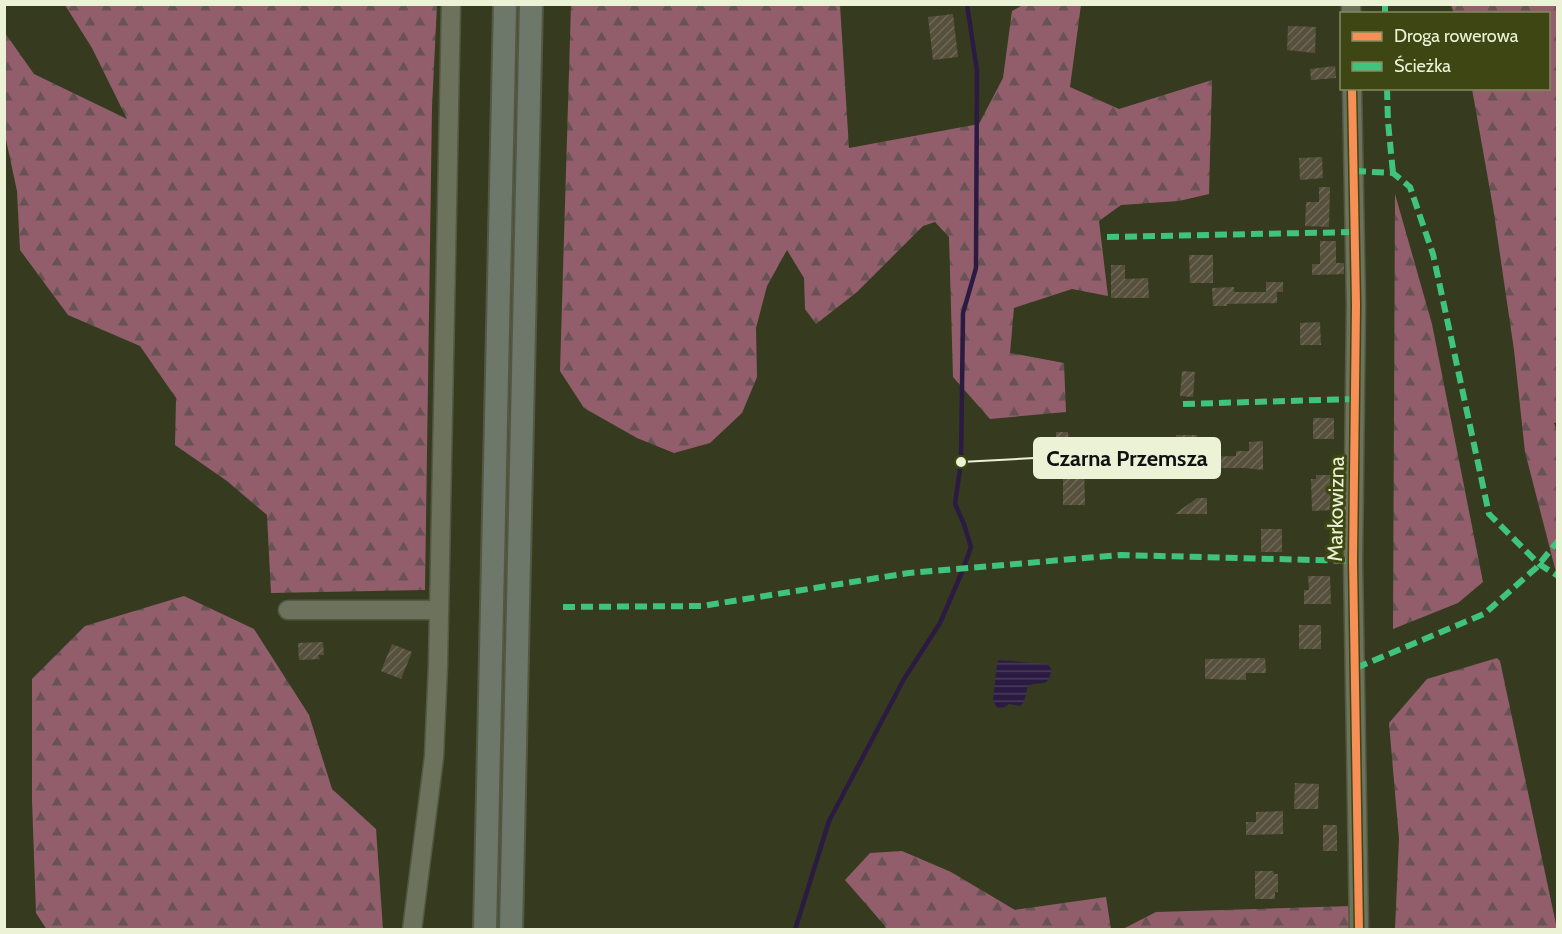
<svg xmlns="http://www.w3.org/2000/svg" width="1562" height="934" font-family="Cabin,sans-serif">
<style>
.forest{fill:url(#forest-firs)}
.water{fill:url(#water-rules)}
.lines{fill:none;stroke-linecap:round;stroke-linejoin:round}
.stream{stroke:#2b1b42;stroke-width:4.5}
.building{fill:url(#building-hatch)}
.minor-casing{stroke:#535842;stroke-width:21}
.major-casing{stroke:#535842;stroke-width:26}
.minor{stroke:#6d725d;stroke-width:18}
.major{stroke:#6d786a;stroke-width:22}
.quiet{stroke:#40c37c;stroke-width:6;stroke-dasharray:12 6;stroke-linecap:butt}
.cycleway-casing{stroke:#3e4713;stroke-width:11}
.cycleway{stroke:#f78f57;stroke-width:8}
.labels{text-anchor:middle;stroke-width:6;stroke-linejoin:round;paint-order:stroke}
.street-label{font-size:21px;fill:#ebf2d6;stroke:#3e4713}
.leader{fill:none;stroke:#ebf2d6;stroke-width:2}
.callout-dot{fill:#ebf2d6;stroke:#3e4713;stroke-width:2}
.callout{fill:#ebf2d6;stroke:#ebf2d6;stroke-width:2}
.callout-label{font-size:22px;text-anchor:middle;font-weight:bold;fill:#111}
</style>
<defs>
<pattern id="forest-firs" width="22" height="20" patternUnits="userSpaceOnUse" patternTransform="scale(1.5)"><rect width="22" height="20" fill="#925e6c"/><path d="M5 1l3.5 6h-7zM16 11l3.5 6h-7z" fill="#685254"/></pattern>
<pattern id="water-rules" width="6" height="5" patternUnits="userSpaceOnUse" patternTransform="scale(1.5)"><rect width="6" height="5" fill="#2b1b42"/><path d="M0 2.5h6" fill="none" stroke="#4a3d5d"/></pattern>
<pattern id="building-hatch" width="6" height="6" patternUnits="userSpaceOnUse" patternTransform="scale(1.5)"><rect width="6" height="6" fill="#56503c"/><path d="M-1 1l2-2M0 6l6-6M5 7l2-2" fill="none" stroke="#6e6a57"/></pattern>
</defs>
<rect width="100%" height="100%" fill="#363b1f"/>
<g class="forest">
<path d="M65,5H437L432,107L425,590L271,593L267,515L227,481L175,445L176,398L140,346L68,315L20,250L17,191L5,135V33L34,74L127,119L92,48Z"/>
<path d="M571,5H840L849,148L979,124L1003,78L1012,11L1023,5H1081L1070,87L1119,109L1212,80L1209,194L1179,201L1121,205L1099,221L1108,296L1072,289L1014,308L1010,353L1064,363L1066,412L990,419L953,377L949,237L935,222L923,226L857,292L816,324L805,309L804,278L787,250L767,286L756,328L757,377L742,413L710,443L674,453L637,438L584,408L560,371Z"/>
<path d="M1451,5H1557L1558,422L1554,423L1558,434L1557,576L1525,452L1514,350L1493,207L1472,89L1548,88V14L1454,13Z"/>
<path d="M1395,194L1432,324L1483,582L1458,603L1393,629Z"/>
<path d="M184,596L254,629L309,715L332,789L376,829L383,929L47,930L36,913L32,800V679L85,626Z"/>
<path d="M1497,658L1500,661L1557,929H1395L1399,839L1389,723L1427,679Z"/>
<path d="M902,851L951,872L1015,910L1106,897L1111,929H886L885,926L845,880L870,853Z"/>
<path d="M1352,906L1359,930H1121L1156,912Z"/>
</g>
<path class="water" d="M999,660L1047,664L1051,668C1050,689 1042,680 1028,686L1024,702L1020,706L1009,704L1003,708H997L993,700L997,663Z"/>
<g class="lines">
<path class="stream" d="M795,930L829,821L904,679L940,623L962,572L971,547L964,524L955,504L961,462L963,313L976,268L977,71L967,4"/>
</g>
<g class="building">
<path d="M953,14L958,57L933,60L928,17Z"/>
<path d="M1288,26L1316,27L1315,53L1287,50Z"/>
<path d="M1335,66L1336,78L1311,80L1310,69Z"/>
<path d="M1322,157L1323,178L1300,180L1299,158Z"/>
<path d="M1319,187H1330L1329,227L1305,226L1306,202H1319Z"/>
<path d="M1320,241H1336V263H1344V274L1312,275V264H1320Z"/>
<path d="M1189,255H1213V283H1190Z"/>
<path d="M1111,265H1125V279L1148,278L1149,298H1111Z"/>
<path d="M1266,282H1283V292H1277V303L1227,304V306H1213L1212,288L1234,287V292H1266Z"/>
<path d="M1320,322L1321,345H1300V323Z"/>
<path d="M1182,371L1195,372L1193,397L1180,396Z"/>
<rect x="1313" y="418" width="21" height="21"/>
<path d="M1056,432H1068L1069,454H1078L1077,463L1084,462L1085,505H1063V470H1051L1052,451H1056Z"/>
<path d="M1176,435H1197V458H1177Z"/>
<path d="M1263,441V470L1245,468H1198V457L1236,456V451H1249V442Z"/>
<path d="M1316,475H1335V510L1312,511L1311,479H1316Z"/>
<path d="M1197,498H1207V514H1175Z"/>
<rect x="1261" y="529" width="21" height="23"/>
<path d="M1308,576H1330L1331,604H1304V590H1309Z"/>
<rect x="1299" y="625" width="22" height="24"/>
<path d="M323,642L324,655H318L320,659L299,660L298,643Z"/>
<path d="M392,644L412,652L401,679L381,671Z"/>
<path d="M1265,658L1266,673H1246V680L1205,679V659Z"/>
<path d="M1295,783L1319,784L1318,809H1294Z"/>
<path d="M1283,811V834L1246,835V822H1256V812Z"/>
<rect x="1323" y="825" width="14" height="26"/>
<path d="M1255,871H1273L1274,874H1278V892H1275V899H1255Z"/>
</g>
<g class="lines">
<defs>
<g id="minor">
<path d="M1351,4V14"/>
<path d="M1352,88L1356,305L1353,561L1359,930"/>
<path d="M288,610H439"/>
<path d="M412,930L434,757L438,665L451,4"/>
</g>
<g id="major">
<path d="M485,930L505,4"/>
<path d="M511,930L531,4"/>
</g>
</defs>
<use href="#minor" class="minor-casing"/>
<use href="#major" class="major-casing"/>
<use href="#minor" class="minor"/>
<use href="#major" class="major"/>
<g class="quiet">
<path d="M1385,4V14"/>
<path d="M1387,88L1388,122L1393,173"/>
<path d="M1354,171L1393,173L1410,187L1433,254L1489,514L1539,564L1558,576"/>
<path d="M1107,237L1355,232"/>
<path d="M1183,404L1356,399"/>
<path d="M563,607L702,606L909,573L1121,555L1353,561"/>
<path d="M1356,668L1484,614L1536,568L1558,541"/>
</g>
<defs>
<path id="cycleway" d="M1352,88L1356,305L1353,561L1359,930"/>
</defs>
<use href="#cycleway" class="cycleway-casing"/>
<use href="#cycleway" class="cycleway"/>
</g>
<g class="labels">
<g class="street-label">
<text transform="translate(1336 509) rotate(-89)" y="7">Markowizna</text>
</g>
</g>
<path class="leader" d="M961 462L1034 458"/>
<circle class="callout-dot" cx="961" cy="462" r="6"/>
<rect class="callout" x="1034" y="438" width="186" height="40" rx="6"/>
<g class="callout-label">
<text x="1127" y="466">Czarna Przemsza</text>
</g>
<rect width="1562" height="934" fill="none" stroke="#ebf2d6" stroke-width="12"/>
<rect x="1340" y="12" width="210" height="78" fill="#3e4713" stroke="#838b61" stroke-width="1.5"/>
<rect x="1352" y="32" width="30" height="9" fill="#f78f57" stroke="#838b61" stroke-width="1.5"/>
<text x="1394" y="42" font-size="18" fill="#ebf2d6">Droga rowerowa</text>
<rect x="1352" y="62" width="30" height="9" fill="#40c37c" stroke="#838b61" stroke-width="1.5"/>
<text x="1394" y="72" font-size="18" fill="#ebf2d6">Ścieżka</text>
</svg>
